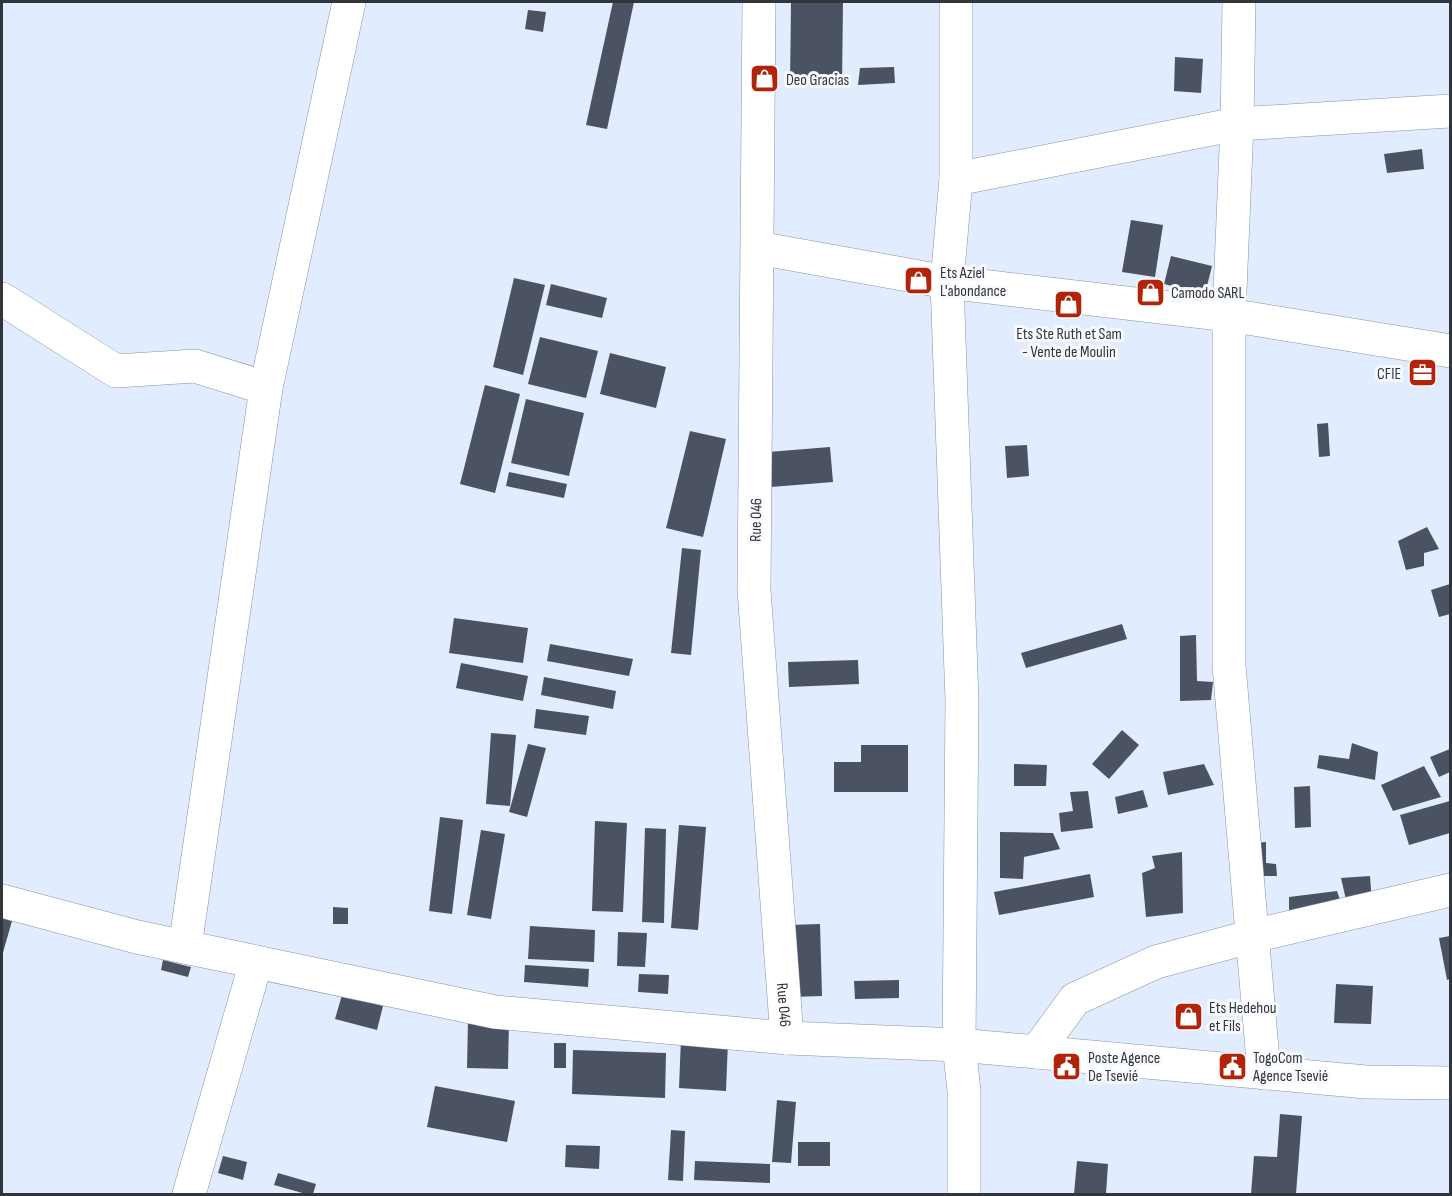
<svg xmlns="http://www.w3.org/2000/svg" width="1452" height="1196" font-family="'Sofia Sans Condensed',sans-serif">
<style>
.building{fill:#4b5363}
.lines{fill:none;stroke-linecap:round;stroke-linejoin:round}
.minor-casing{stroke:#8992a4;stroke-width:34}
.minor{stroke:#fff;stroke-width:33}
.labels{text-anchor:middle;stroke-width:6;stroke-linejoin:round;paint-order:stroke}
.poi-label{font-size:16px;fill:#31353c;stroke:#f7f9fc;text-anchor:start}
.street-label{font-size:16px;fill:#31353c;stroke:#f7f9fc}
</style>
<rect width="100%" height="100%" fill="#e2ecff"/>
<g class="building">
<path d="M613,2H634L607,129L586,125Z"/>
<path d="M791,2H843L842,86H790Z"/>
<path d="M528,10L546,12L543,32L525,29Z"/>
<path d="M1175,57L1203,59L1201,93L1174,91Z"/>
<path d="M894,67L895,83L858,85L860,68Z"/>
<path d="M1422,149L1424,169L1387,173L1384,154Z"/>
<path d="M1131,220L1163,225L1155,277L1122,272Z"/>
<path d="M1171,256L1212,266L1205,294L1164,284Z"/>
<path d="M514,278L545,285L523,375L493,367Z"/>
<path d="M551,284L607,298L602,318L546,305Z"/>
<path d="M540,337L598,351L586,398L528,384Z"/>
<path d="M610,353L666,367L656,408L600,394Z"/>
<path d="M485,385L520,394L495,493L460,484Z"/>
<path d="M526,399L584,413L569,476L511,463Z"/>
<path d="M1328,423L1330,456L1319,457L1317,424Z"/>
<path d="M690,431L726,439L703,537L666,528Z"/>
<path d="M1027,445L1029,476L1007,478L1005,446Z"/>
<path d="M830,447L833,482L771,487L768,452Z"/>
<path d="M509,472L567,484L564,498L506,486Z"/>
<path d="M1427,527L1439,549L1424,553V566L1406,570L1398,541Z"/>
<path d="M682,548L701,550L691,655L671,653Z"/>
<path d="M1450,584V614L1439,617L1431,590Z"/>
<path d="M454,618L528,628L523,663L449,653Z"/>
<path d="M1122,624L1127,639L1026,668L1021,653Z"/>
<path d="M1196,635L1197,681L1213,682L1211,700L1180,701V636Z"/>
<path d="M550,644L633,659L629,676L547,661Z"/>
<path d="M858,660L859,684L789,687L788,662Z"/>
<path d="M461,663L528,676L523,701L456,688Z"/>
<path d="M544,677L616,691L613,709L541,695Z"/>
<path d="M536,709L589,716L586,735L534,728Z"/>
<path d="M1122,730L1139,745L1109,779L1092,764Z"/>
<path d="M491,733L516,735L510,806L486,804Z"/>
<path d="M1352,743L1378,752L1375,780L1317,768L1319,755L1349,759Z"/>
<path d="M528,744L546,748L527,817L509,812Z"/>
<path d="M861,745H908V792H834V762H861Z"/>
<path d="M1450,749V772L1439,777L1430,757Z"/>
<path d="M1014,764L1047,765L1046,786H1014Z"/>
<path d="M1204,764L1214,785L1168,795L1163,772Z"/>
<path d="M1424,766L1441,797L1393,811L1381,785Z"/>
<path d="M1310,786L1311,827L1295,828L1294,787Z"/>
<path d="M1143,790L1148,807L1118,814L1115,797Z"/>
<path d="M1088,791L1093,828L1061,832L1059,813L1073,811L1070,792Z"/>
<path d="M1450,801V833L1409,845L1400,815Z"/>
<path d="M440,817L463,820L452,914L429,911Z"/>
<path d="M595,821L627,823L623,912L592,911Z"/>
<path d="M679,825L706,827L698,930L671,928Z"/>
<path d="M645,828L666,829L664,923L642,922Z"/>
<path d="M481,830L505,834L491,919L467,915Z"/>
<path d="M1000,832L1053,833L1060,849L1024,857L1023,879L1000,878Z"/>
<path d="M1266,842V863L1276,864L1277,876H1253L1254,843Z"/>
<path d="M1182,852L1183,913L1146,917L1142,873L1155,868L1152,856Z"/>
<path d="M1090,874L1094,897L999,915L994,892Z"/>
<path d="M1370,876L1372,903L1347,904L1341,878Z"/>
<path d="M1337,891L1342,906L1289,916V897Z"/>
<path d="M333,907L348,908V924H333Z"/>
<path d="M2,918L12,921L2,956Z"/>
<path d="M820,924L822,996L791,997L789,925Z"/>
<path d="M530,926L595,930L594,962L528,959Z"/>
<path d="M618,932L647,933L645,967L617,966Z"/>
<path d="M1450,936V979L1447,980L1439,938Z"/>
<path d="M163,960L191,967L188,977L161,970Z"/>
<path d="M525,965L589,969L588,987L524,982Z"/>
<path d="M639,974L669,975L668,994L638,992Z"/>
<path d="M899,980V998L855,999L854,981Z"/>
<path d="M1336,984L1373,986L1371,1024L1334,1023Z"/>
<path d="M342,995L383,1006L377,1030L335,1019Z"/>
<path d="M468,1020L509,1021L508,1069L467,1068Z"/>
<path d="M681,1038L728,1041L726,1091L679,1088Z"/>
<rect x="554" y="1043" width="12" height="25"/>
<path d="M573,1050L666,1053L665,1098L572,1094Z"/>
<path d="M435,1086L515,1101L507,1142L427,1127Z"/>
<path d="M777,1100L796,1102L791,1163L772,1162Z"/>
<path d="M1280,1114L1302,1116L1296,1194H1251L1254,1156L1277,1157Z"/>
<path d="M671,1130L685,1131L683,1181L668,1180Z"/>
<rect x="798" y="1142" width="32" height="24"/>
<path d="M566,1145L600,1146L599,1169L565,1167Z"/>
<path d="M223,1156L247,1162L243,1180L218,1173Z"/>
<path d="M695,1161L770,1164V1183L694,1180Z"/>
<path d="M1077,1161L1108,1164L1106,1194H1074Z"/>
<path d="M278,1173L316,1184L313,1194H306L274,1185Z"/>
</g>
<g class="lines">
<defs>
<g id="minor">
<path id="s1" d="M759,2L754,590L787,1038"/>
<path d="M956,2V179L947,282L962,701L959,1045L964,1091V1194"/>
<path d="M1239,2L1237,124L1229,315V665L1264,1073"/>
<path d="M956,179L1237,124L1450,111"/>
<path d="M758,248L947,282L1229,315L1450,351"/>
<path d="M2,299L116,371L195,366L266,388"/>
<path d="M2,901L137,937L495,1012L787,1038L959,1045L1366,1082L1450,1083"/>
<path d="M185,947L266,388L349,2"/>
<path d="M1036,1052L1075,999L1156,962L1253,936L1450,890"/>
<path d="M189,1194L256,962"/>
</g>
</defs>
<use href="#minor" class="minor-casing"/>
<use href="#minor" class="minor"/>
</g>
<defs>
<symbol id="shop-square" viewBox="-11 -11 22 22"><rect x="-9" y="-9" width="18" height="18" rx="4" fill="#b1240a" stroke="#f7f9fc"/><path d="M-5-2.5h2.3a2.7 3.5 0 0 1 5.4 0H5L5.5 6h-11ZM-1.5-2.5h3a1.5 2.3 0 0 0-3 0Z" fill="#fff"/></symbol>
<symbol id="office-square" viewBox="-11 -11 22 22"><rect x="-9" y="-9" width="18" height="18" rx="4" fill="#b1240a" stroke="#f7f9fc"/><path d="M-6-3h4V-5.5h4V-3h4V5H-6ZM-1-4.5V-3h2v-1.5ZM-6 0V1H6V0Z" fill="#fff"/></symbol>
<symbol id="civic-square" viewBox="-11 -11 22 22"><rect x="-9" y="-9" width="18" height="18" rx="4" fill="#b1240a" stroke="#f7f9fc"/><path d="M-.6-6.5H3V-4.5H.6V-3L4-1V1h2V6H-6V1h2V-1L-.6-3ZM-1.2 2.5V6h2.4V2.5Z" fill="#fff"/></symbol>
</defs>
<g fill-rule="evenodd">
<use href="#shop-square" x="748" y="62" width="33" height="33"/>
<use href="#shop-square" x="902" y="264" width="33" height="33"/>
<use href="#shop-square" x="1134" y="276" width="33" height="33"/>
<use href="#shop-square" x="1052" y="288" width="33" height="33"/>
<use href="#office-square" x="1406" y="356" width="33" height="33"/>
<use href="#shop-square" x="1172" y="1000" width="33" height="33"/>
<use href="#civic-square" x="1050" y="1050" width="33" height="33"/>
<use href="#civic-square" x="1216" y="1050" width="33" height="33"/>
</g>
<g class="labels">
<g class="poi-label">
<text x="786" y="85">Deo Gracias</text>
<text x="940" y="278">Ets Aziel<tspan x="940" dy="18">L'abondance</tspan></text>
<text x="1171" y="298">Camodo SARL</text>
<text x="1069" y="339" text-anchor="middle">Ets Ste Ruth et Sam<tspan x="1069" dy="18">- Vente de Moulin</tspan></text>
<text x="1401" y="379" text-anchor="end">CFIE</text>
<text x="1209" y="1013">Ets Hedehou<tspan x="1209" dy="18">et Fils</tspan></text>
<text x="1088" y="1063">Poste Agence<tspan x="1088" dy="18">De Tsevié</tspan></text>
<text x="1253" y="1063">TogoCom<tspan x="1253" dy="18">Agence Tsevié</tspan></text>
</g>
<g class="street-label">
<text transform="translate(755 520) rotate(-89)" y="6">Rue 046</text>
<text dy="6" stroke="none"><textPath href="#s1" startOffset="1004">Rue 046</textPath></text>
</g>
</g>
<rect width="1452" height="1196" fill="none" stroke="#31353c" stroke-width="6"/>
</svg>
